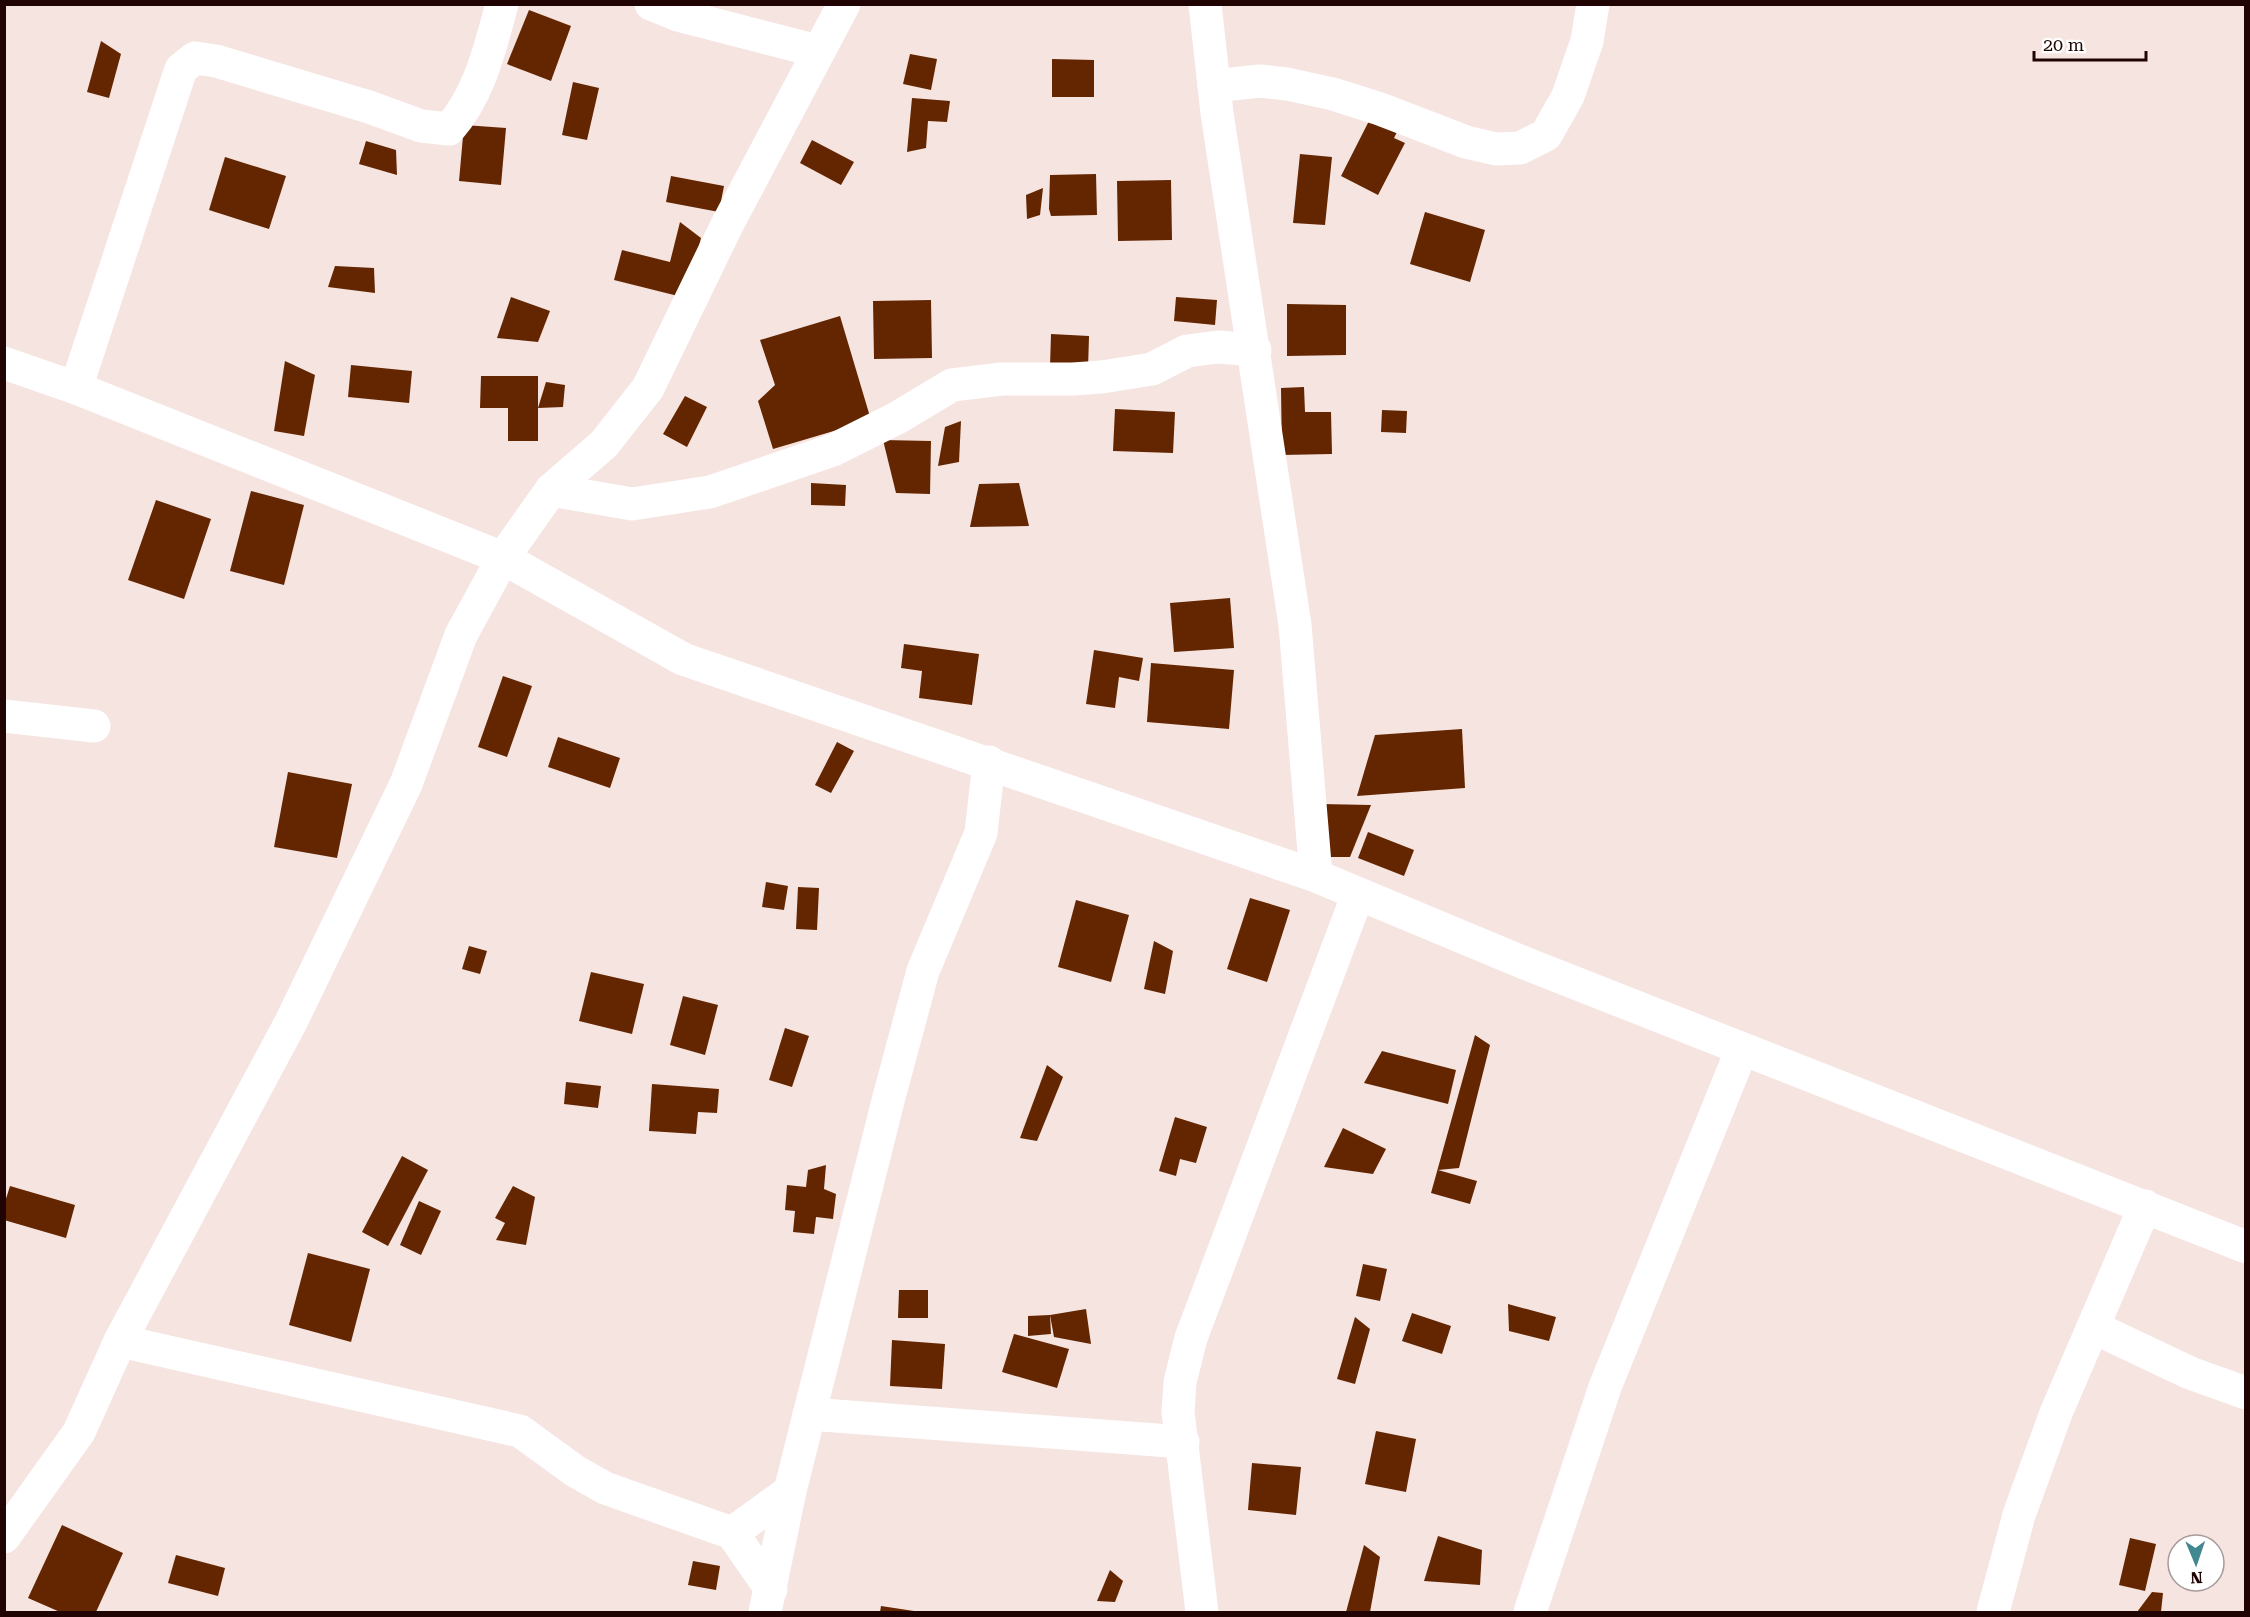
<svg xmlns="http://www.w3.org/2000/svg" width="2250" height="1617" font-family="'Roboto Serif',serif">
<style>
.building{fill:#632600}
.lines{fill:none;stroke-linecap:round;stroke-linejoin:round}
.minor{stroke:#fff;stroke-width:33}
</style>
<rect width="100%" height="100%" fill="#f6e4e1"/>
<g class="building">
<path d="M529,10L571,26L551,81L507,64Z"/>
<path d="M101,41L121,54L109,98L87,92Z"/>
<path d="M910,54L937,59L931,90L903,84Z"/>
<path d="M1052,59L1094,60V97H1052Z"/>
<path d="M573,82L599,88L587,140L562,135Z"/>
<path d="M912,98L950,101L947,122L928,121L926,148L907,152Z"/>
<path d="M1372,115L1399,128L1394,138L1405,143L1378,195L1341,176Z"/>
<path d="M464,125L506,128L501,185L459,181Z"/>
<path d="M812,140L854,162L841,185L800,163Z"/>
<path d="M366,141L396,150L397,175L359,164Z"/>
<path d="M1300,154L1332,157L1325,225L1293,223Z"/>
<path d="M225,157L286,176L269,229L209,210Z"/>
<path d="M1096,174L1097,215L1051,216L1049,209L1050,175Z"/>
<path d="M671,176L724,186L719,212L666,202Z"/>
<path d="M1171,180L1172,240L1118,241L1117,181Z"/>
<path d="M1043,188L1040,215L1027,219L1026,195Z"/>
<path d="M1425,212L1485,230L1470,282L1410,264Z"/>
<path d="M680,222L701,238L686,298L614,280L622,250L670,262Z"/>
<path d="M335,266L374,268L375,293L328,287Z"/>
<path d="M511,297L550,311L538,342L497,338Z"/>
<path d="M1176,297L1217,300L1215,325L1174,321Z"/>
<path d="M931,300L932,358L874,359L873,301Z"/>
<path d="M1287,304L1346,305V355L1287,356Z"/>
<path d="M840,316L871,420L773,449L758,401L775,385L760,340Z"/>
<path d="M1051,334L1089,336L1088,368L1050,366Z"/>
<path d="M285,361L315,375L304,436L274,431Z"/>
<path d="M351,365L412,371L409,403L348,397Z"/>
<path d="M481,376H538V441H508V408H480Z"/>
<path d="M546,382L565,385L563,407L538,408Z"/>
<path d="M1304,387L1305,412H1331L1332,454L1282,455L1281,388Z"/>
<path d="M685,396L707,407L687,447L663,434Z"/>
<path d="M1115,409L1175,412L1173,453L1113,451Z"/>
<path d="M1382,410L1407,411L1406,433L1381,432Z"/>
<path d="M961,421L959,462L938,466L945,427Z"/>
<path d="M883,440L931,441L930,494L896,493Z"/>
<path d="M811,483L846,485L845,506L811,505Z"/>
<path d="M1019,483L1029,526L970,527L979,484Z"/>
<path d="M251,491L304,505L284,585L230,571Z"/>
<path d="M156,500L211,519L184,599L128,580Z"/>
<path d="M1230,598L1234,648L1174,652L1170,603Z"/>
<path d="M904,644L979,654L972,705L919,698L922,671L901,668Z"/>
<path d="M1094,650L1143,658L1139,681L1119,677L1115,708L1086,704Z"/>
<path d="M1151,663L1234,670L1229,729L1147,722Z"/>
<path d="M503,676L532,686L507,757L478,747Z"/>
<path d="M1462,729L1465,788L1357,796L1375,735Z"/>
<path d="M558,737L620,758L610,788L548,767Z"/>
<path d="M837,742L854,751L831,793L815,785Z"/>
<path d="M288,772L352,784L337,858L274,847Z"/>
<path d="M1321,804L1371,805L1350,857H1320Z"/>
<path d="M1368,832L1414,850L1404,876L1358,858Z"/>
<path d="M766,882L788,886L784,910L762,907Z"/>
<path d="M798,887L819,888L817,930L796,929Z"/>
<path d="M1250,898L1290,910L1267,982L1227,969Z"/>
<path d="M1076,900L1129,915L1111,982L1058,967Z"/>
<path d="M1154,941L1173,951L1165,994L1144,989Z"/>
<path d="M469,946L487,951L480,974L462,969Z"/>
<path d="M591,972L644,984L632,1034L579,1021Z"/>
<path d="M683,996L718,1005L705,1055L670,1045Z"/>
<path d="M785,1028L809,1036L792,1087L769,1080Z"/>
<path d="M1475,1035L1490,1045L1459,1168L1438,1170L1477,1181L1470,1204L1431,1193Z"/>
<path d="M1382,1051L1456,1070L1448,1104L1364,1083Z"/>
<path d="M1047,1065L1063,1077L1037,1141L1020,1138Z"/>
<path d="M566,1082L601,1086L598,1108L564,1104Z"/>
<path d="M652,1084L719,1089L717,1113L698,1112L696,1134L649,1131Z"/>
<path d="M1175,1117L1207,1127L1196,1163L1180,1159L1176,1176L1159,1171Z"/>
<path d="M1343,1128L1386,1149L1373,1174L1324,1167Z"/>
<path d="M402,1156L428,1170L388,1246L362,1232Z"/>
<path d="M826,1165L824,1189L836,1194L833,1219L816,1217L814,1234L793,1232L795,1211L785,1210L787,1185L806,1187L808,1170Z"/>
<path d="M10,1186L75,1205L66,1238L4,1220V1205Z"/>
<path d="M513,1186L535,1197L526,1245L496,1240L505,1223L495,1218Z"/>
<path d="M419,1201L441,1211L421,1255L400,1245Z"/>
<path d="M308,1253L370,1269L351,1342L289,1325Z"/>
<path d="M1363,1264L1387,1269L1380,1301L1356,1296Z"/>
<path d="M899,1290H928V1318H898Z"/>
<path d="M1508,1304L1556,1317L1549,1341L1509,1331Z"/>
<path d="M1086,1309L1091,1344L1054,1337L1050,1315Z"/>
<path d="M1412,1313L1451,1326L1442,1354L1402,1341Z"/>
<path d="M1050,1315L1051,1334L1028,1336V1316Z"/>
<path d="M1355,1317L1370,1329L1355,1384L1337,1379Z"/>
<path d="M1014,1334L1069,1349L1057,1388L1002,1372Z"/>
<path d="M892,1340L945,1344L942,1389L890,1386Z"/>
<path d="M1376,1431L1416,1439L1406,1492L1365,1484Z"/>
<path d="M1252,1463L1301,1467L1296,1515L1248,1510Z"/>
<path d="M62,1525L123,1553L96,1612H60L28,1598Z"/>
<path d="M1438,1536L1482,1550L1480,1585L1424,1581Z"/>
<path d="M2130,1538L2156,1544L2145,1591L2119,1585Z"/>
<path d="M1364,1545L1380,1557L1370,1612H1346Z"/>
<path d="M176,1555L225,1568L218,1596L168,1583Z"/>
<path d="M693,1561L720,1566L716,1590L688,1585Z"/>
<path d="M1110,1570L1123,1581L1115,1602L1097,1601Z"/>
<path d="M2152,1592L2163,1593L2161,1612H2137Z"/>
<path d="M881,1606L914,1611V1612H880Z"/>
</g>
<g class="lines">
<g class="minor">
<path d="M651,4L678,15L817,51"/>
<path d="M1205,4L1217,113L1295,625L1316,876"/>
<path d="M1214,86L1260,81L1287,84L1333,94L1380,109L1466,142L1496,149L1520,148L1546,135L1568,96L1587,41L1593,4"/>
<path d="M4,363L76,388L503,558L551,490L604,444L648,388L727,225L844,4"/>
<path d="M76,388L181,69L195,58L216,61L369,107L421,126L449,129C480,94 490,48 502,4"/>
<path d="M551,490L632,504L710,492L833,450L897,418L952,385L1002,379H1073L1102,377L1152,369L1187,351L1218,347L1255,350"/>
<path d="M4,716L94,726"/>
<path d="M2093,1327L2190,1373L2246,1393"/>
<path d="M120,1341L520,1431L575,1471L605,1488L732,1533L771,1589"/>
<path d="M809,1414L1183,1442"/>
<path d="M732,1533L790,1491"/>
<path d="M4,1537L79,1432L120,1341L291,1022L406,784L461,635L503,558L683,659L1316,876L1527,964L2246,1247"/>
<path d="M765,1612L790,1491L889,1097L923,971L981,833L989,762"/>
<path d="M1202,1612L1178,1412L1180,1382L1191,1338L1358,894"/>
<path d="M1530,1612L1605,1387L1742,1049"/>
<path d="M1993,1612L2019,1515L2056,1413L2145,1206"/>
</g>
</g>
<rect width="2250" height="1617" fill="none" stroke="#200403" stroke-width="12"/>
<g transform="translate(2196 1563) rotate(178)"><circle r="28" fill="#ffffff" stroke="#a69b9a" stroke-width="1.5"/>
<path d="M0-4.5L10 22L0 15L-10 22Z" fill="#418891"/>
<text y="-9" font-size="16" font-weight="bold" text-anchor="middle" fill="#200403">N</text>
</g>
<path d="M2034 51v9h112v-9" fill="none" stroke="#200403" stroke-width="3"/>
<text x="2043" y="51" font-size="18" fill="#200403" stroke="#ffffff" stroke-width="4.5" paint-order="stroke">20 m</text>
</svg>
